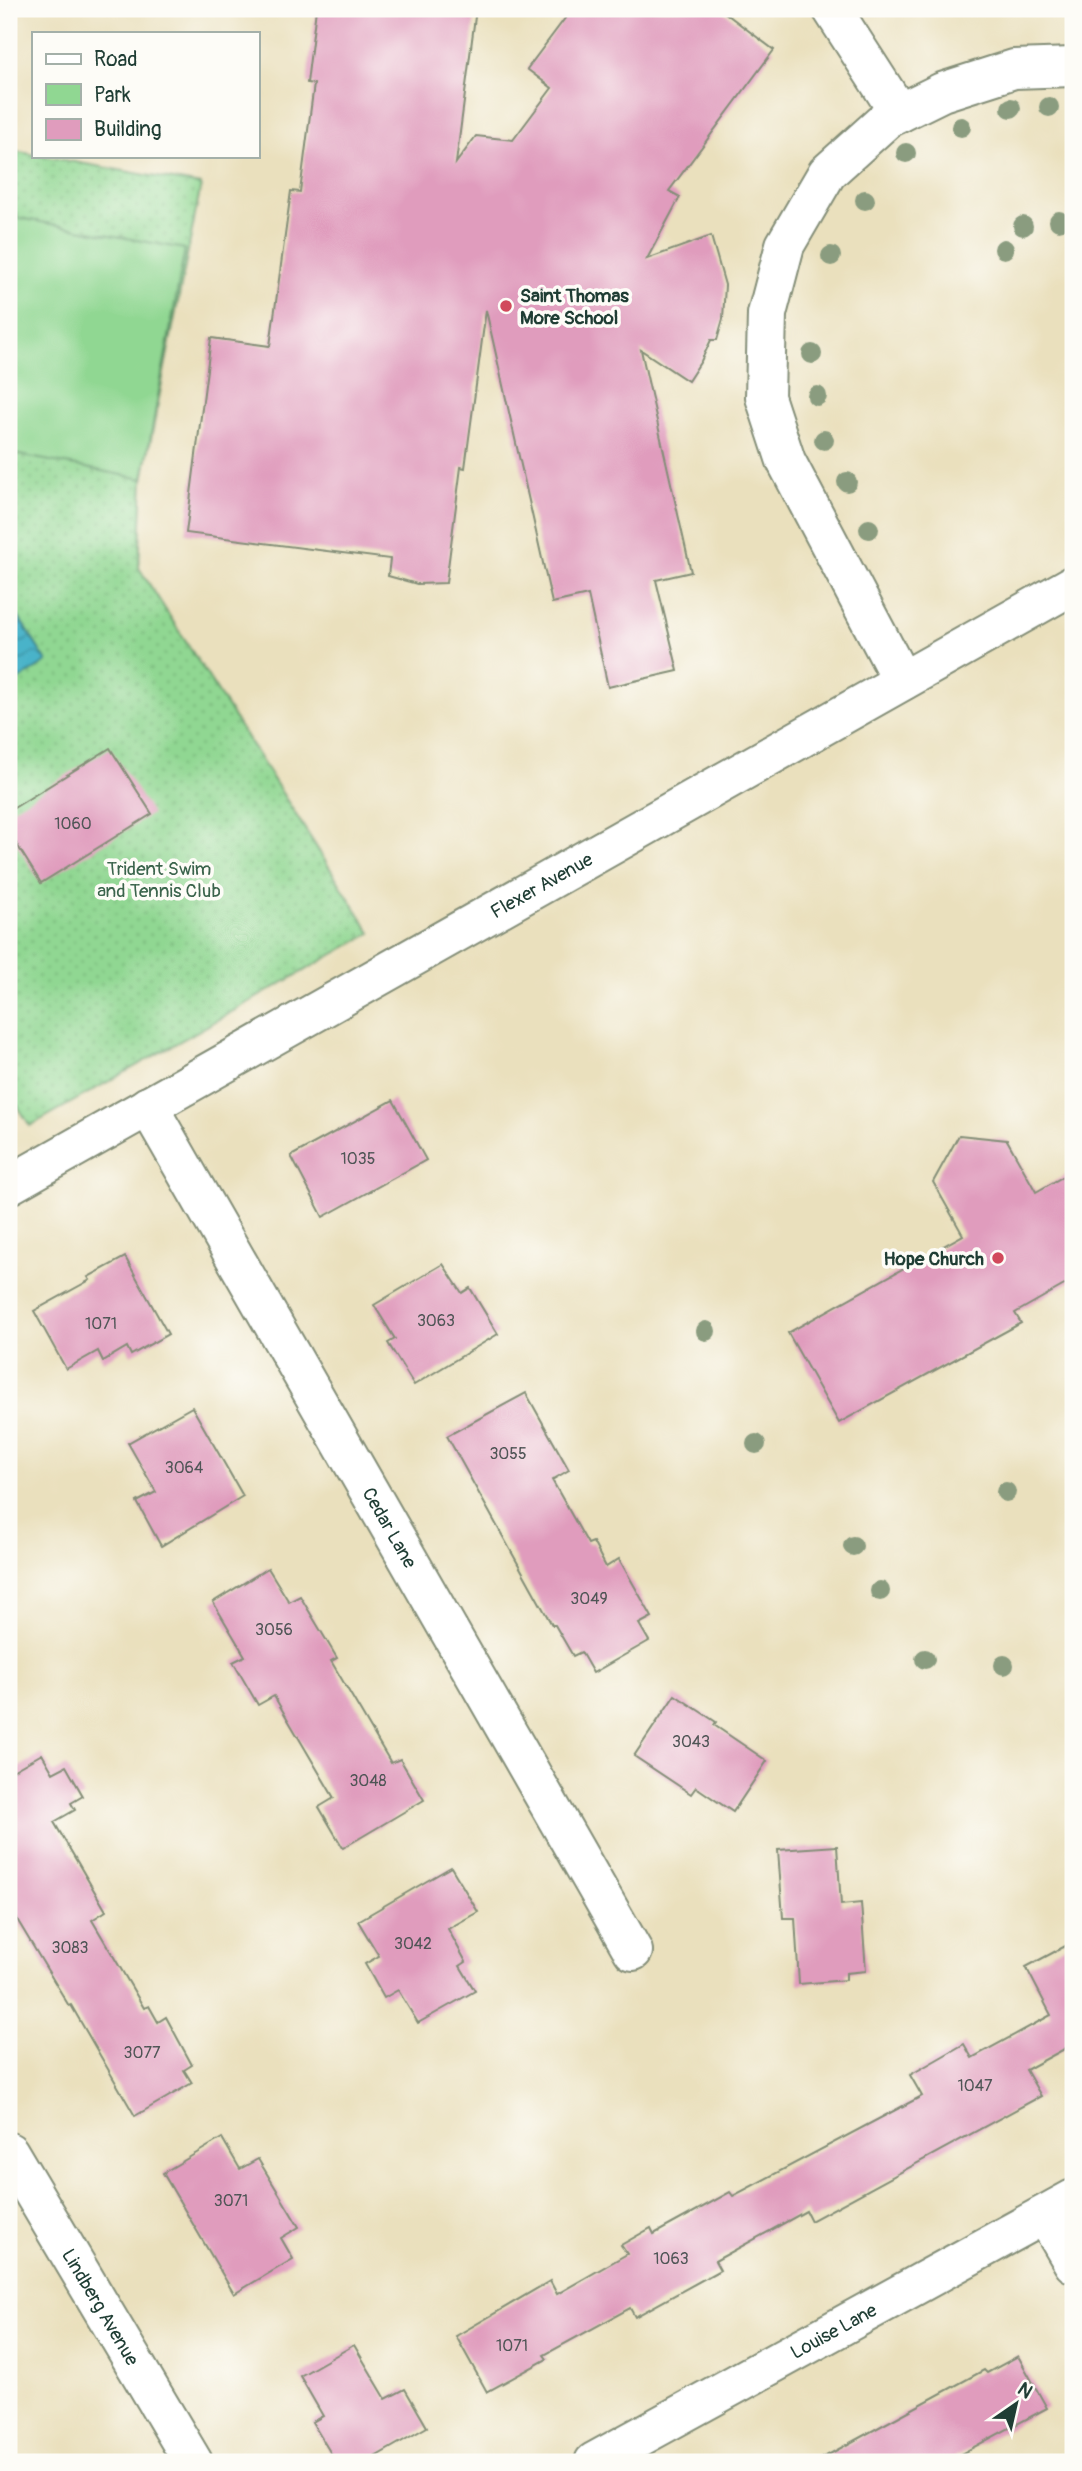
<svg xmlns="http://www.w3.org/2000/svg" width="1082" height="2471" font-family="Pangolin,sans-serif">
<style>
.green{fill:url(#green-dots);stroke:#588a63;stroke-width:2}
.pitch{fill:#90d792;stroke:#588a63;stroke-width:2}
.water{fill:url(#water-waves);stroke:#34787e;stroke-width:2}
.building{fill:#e09cbd}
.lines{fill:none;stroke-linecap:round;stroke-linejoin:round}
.minor-casing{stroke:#848e78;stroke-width:42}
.minor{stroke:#fff;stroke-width:38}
.tree{fill:#8a9c7f}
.poi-dot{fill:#d1495b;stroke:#fdfcf7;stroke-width:2.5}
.labels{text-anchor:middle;stroke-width:7;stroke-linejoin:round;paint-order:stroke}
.number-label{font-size:16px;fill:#4f5556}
.poi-label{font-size:19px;font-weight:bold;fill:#1f3d34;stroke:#fdfcf7;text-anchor:start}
.park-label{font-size:19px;fill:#3b644c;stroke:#fdfcf7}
.street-label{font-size:19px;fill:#1f3d34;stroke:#fdfcf7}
</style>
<defs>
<pattern id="green-dots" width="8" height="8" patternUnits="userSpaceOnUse" patternTransform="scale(1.75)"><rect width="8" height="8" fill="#90d792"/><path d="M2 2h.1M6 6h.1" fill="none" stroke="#7cb97e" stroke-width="1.8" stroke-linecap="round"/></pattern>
<pattern id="water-waves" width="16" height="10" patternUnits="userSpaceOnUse" patternTransform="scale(1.75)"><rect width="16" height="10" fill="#4ab3c9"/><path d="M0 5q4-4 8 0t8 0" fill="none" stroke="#3d93a4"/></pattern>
</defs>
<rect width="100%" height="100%" fill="#fdfcf7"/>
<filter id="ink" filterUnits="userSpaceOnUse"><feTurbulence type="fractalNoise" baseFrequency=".0143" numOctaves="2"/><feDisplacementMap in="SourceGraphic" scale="14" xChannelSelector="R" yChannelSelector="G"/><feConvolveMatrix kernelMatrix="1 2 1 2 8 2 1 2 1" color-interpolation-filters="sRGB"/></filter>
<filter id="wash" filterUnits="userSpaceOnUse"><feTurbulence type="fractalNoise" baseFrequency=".00686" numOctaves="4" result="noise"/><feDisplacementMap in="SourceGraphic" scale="28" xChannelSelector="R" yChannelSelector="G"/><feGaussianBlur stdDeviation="1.57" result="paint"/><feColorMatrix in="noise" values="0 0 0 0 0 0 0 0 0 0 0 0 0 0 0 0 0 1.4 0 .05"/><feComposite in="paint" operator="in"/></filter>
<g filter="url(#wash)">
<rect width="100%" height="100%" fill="#eae0bd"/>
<path class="green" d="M9,150L201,185L143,479L139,568L371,933L30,1126L9,1092Z"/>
<path class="pitch" d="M9,216L185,249L143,479L9,453Z"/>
<path class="water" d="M9,602L47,662L9,686Z"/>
<g id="blocks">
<g class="building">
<path d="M316,9H476L456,163L476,136L513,140L552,88L527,69L572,9H720L774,50L669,191L680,197L647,259L711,236L725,285L723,319L717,340H711L701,361L688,381L641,350L691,572L656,580L678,671L608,687L588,595L552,603L486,310L465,468L461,467L446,583L417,584L388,576L390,559L186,533L211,338L270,346L291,191L300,192L314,84L307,83Z"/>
<path d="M110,748L152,814L41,883L9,832V811Z"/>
<path d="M393,1100L426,1160L323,1217L291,1156Z"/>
<path d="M959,1135L1007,1140L1036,1192L1073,1171V1280L1015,1313L1021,1323L839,1423L788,1333L963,1235L933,1182Z"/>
<path d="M125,1257L168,1334L131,1355L127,1347L103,1361L98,1351L66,1369L34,1311L90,1280L88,1277Z"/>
<path d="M443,1264L462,1293L470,1288L498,1334L414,1385L388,1343L395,1339L374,1305Z"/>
<path d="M526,1393L569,1470L552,1480L588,1544L593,1542L606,1567L619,1559L652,1617L639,1624L649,1641L593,1673L581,1652L573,1656L555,1625H552L447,1436Z"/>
<path d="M192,1407L243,1496L161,1546L137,1502L156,1492L128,1443Z"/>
<path d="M268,1568L289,1602L300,1596L337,1658L331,1661L391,1763L400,1759L424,1800L343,1848L319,1807L334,1798L274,1696L258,1705L233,1662L245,1656L213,1602Z"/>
<path d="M675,1695L716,1722L714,1725L767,1761L733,1812L696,1787L691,1794L634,1756Z"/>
<path d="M42,1754L53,1773L66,1766L83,1796L71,1803L75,1810L54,1822L106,1911L92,1920L144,2008L149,2006L158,2022L166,2017L192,2065L184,2070L192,2083L135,2116L71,2005L69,2006L9,1906V1773Z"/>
<path d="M837,1846L841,1905L861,1903L866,1971L846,1973V1980L799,1984L795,1918H783L778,1850Z"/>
<path d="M451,1867L478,1912L448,1929L466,1962L460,1966L475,1991L418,2023L398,1990L384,1998L365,1964L379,1956L358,1921Z"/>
<path d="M1073,1942V2057L1068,2047L1026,2070L1041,2096L811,2221L806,2211L715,2261L720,2270L635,2317L630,2308L544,2355L547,2359L487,2392L456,2336L550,2281L557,2294L627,2254L621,2245L651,2228L654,2234L730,2192L733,2196L922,2096L910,2075L964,2044L972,2058L1051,2015L1026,1967Z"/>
<path d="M222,2138L240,2169L258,2159L299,2227L281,2238L293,2259L234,2294L163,2173Z"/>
<path d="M354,2345L386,2399L405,2389L427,2427L366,2462H336L312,2422L323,2416L300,2376Z"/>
<path d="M1018,2356L1047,2408L946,2462H815L984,2370L987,2373Z"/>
</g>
</g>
</g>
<g filter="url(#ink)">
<use href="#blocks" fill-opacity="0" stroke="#848e78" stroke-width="2"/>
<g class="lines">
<defs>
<g id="minor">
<path d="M832,9L899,113"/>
<path d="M902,681L786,461L765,397L767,314L785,245L827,173L887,119L942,92L1014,69L1073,67"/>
<path id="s1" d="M148,1106L633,1951"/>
<path id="s2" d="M9,1185L1073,585"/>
<path id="s3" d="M9,2152L193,2462"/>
<path d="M1045,2215L1073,2263"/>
<path id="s4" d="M594,2462L1073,2199"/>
</g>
</defs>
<use href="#minor" class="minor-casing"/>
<use href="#minor" class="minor"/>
</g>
<g class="tree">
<circle cx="1049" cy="107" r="10"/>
<circle cx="1011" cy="108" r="10"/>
<circle cx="961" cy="127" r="10"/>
<circle cx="906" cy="153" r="10"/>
<circle cx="865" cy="200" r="10"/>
<circle cx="1059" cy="221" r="10"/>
<circle cx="1023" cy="226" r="10"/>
<circle cx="1004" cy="249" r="10"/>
<circle cx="831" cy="256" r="10"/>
<circle cx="812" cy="354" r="10"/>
<circle cx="817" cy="396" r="10"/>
<circle cx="824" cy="440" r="10"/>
<circle cx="847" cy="482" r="10"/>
<circle cx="869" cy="529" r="10"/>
<circle cx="706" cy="1331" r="10"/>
<circle cx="756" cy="1444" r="10"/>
<circle cx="1006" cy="1492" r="10"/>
<circle cx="853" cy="1546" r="10"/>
<circle cx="880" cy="1591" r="10"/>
<circle cx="925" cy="1659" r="10"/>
<circle cx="1004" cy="1665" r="10"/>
</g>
</g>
<g class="poi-dot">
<circle cx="506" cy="306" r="7"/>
<circle cx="998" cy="1258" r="7"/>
</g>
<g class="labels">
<g class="number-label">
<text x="73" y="829">1060</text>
<text x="358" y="1164">1035</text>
<text x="436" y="1326">3063</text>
<text x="101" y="1329">1071</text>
<text x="508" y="1459">3055</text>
<text x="184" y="1473">3064</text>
<text x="589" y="1604">3049</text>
<text x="274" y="1635">3056</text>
<text x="691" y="1747">3043</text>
<text x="368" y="1786">3048</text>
<text x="413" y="1949">3042</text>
<text x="70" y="1953">3083</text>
<text x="142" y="2058">3077</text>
<text x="975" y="2091">1047</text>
<text x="231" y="2206">3071</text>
<text x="671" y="2264">1063</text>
<text x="512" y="2351">1071</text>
</g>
<g class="poi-label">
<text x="520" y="302">Saint Thomas<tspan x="520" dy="22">More School</tspan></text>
<text x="984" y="1265" text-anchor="end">Hope Church</text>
</g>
<g class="park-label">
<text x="159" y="875">Trident Swim<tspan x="159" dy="22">and Tennis Club</tspan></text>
</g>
<g class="street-label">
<text dy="7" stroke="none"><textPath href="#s2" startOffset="611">Flexer Avenue</textPath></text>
<text dy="7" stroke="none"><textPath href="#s1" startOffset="486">Cedar Lane</textPath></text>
<text dy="7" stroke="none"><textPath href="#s3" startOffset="180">Lindberg Avenue</textPath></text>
<text dy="7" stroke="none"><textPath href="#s4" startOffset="273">Louise Lane</textPath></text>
</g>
</g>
<rect width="1082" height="2471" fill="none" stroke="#fdfcf7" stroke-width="35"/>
<rect x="32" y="32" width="228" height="126" fill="#fdfcf7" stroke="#a4b0a9" stroke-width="2"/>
<rect x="46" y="54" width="35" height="10" fill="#ffffff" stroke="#a4b0a9" stroke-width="2"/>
<text x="94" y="66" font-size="21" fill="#1f3d34">Road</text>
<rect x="46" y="84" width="35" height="21" fill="#90d792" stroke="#a4b0a9" stroke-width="2"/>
<text x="94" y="102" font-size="21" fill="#1f3d34">Park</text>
<rect x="46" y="119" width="35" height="21" fill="#e09cbd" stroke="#a4b0a9" stroke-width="2"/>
<text x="94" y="136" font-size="21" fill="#1f3d34">Building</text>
<g transform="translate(1016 2404) rotate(34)" stroke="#fdfcf7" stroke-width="5" paint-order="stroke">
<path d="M0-5L12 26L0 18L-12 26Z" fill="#1f3d34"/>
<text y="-10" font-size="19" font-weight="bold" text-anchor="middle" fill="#1f3d34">N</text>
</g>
</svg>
